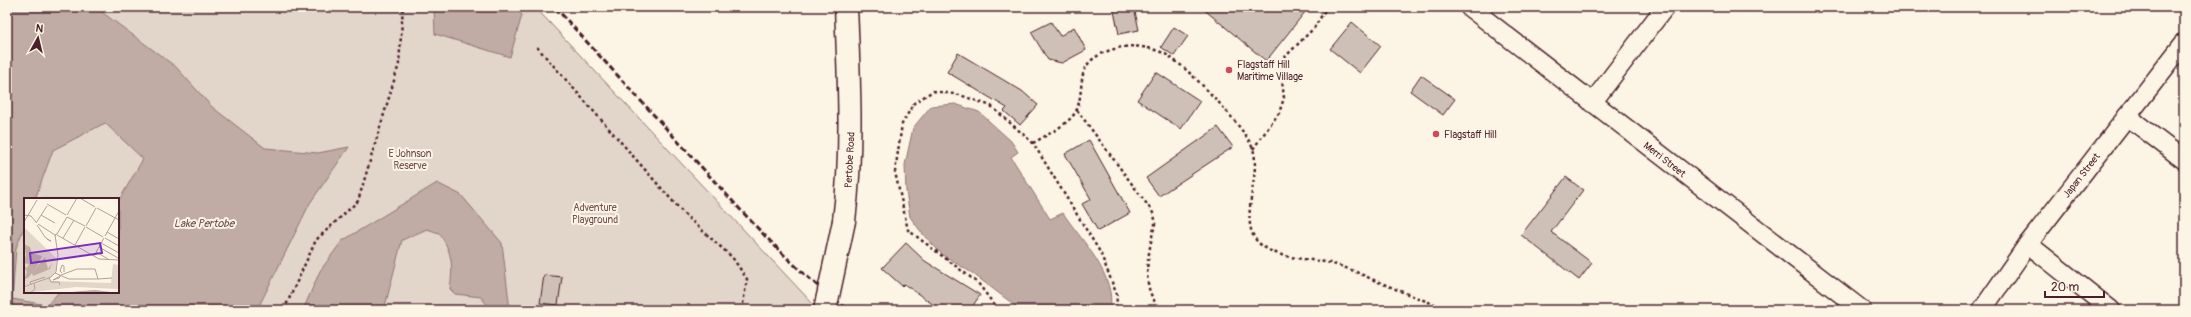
<svg xmlns="http://www.w3.org/2000/svg" width="2191" height="317" font-family="Pangolin,sans-serif">
<style>
.green{fill:#e2d5ca;stroke:#967a7a;fill-rule:evenodd}
.water{fill:#c0aca5;stroke:#917474;fill-rule:evenodd}
.building{fill:#cfc0b7;stroke:#4a1f2b}
.lines{fill:none;stroke-linecap:round;stroke-linejoin:round}
.minor-casing{stroke:#4a1f2b;stroke-width:21}
.tertiary-casing{stroke:#4a1f2b;stroke-width:25}
.path{stroke:#4a1f2b;stroke-width:2.5;stroke-dasharray:3 3;stroke-linecap:butt}
.minor{stroke:#fcf5e5;stroke-width:18}
.tertiary{stroke:#fcf5e5;stroke-width:22}
.rail{stroke:#4a1f2b;stroke-width:3;stroke-dasharray:6 3;stroke-linecap:butt}
.tertiary-bridge-casing{stroke:#4a1f2b;stroke-width:25;stroke-linecap:butt}
.tertiary-bridge{stroke:#fcf5e5;stroke-width:22}
.poi-dot{fill:#d1495b;stroke:#fcf5e5;stroke-width:1.5}
.labels{text-anchor:middle;stroke-width:4;stroke-linejoin:round;paint-order:stroke}
.poi-label{font-size:10px;fill:#4a1f2b;stroke:#fcf5e5;text-anchor:start}
.park-label{font-size:10px;fill:#704c53;stroke:#fcf5e5}
.street-label{font-size:10px;fill:#4a1f2b;stroke:#fcf5e5}
.water-label{font-size:11px;font-style:italic;fill:#6d4950;stroke:#fcf5e5}
.inset-road{fill:none;stroke:#b59f9b;stroke-width:1}
.view{fill:#7b2cbf;fill-opacity:0.15;stroke:#7b2cbf;stroke-width:2}
.inset-edge{fill:none;stroke:#4a1f2b;stroke-width:2}
</style>
<rect width="100%" height="100%" fill="#fcf5e5"/>
<filter id="ink" filterUnits="userSpaceOnUse"><feTurbulence type="fractalNoise" baseFrequency=".025" numOctaves="2"/><feDisplacementMap in="SourceGraphic" scale="8" xChannelSelector="R" yChannelSelector="G"/><feConvolveMatrix kernelMatrix="1 2 1 2 8 2 1 2 1" color-interpolation-filters="sRGB"/></filter>
<g filter="url(#ink)">
<path class="green" d="M7,7H535L814,305L813,310H7ZM25,199H118V292H25Z"/>
<g class="water">
<path d="M7,7H95L176,67L212,107L265,148L318,153L349,147L310,203L257,310H7ZM105,123L143,159L118,202V292H59L47,305L12,299L16,248L25,225V199H35L53,150Z"/>
<path d="M434,7H515L522,15L510,57L435,34Z"/>
<path d="M955,104L979,112L1011,141L1018,152L1011,157L1050,219L1063,213C1081,240 1117,276 1110,310H1021L972,273L943,255L925,237L910,217L906,191L905,165L913,128L931,106Z"/>
<path d="M437,183L461,195L502,243L510,310H491L481,297L455,294L450,289C453,266 453,253 439,233L427,229L402,240L384,310H303L320,271L342,241Z"/>
</g>
<g class="building">
<path d="M1113,7H1134L1139,30L1119,34Z"/>
<path d="M1201,7H1309L1266,61Z"/>
<path d="M1051,22L1060,36L1074,27L1086,50L1062,63L1048,60L1031,32Z"/>
<path d="M1352,22L1381,46L1360,73L1330,49Z"/>
<path d="M1174,27L1188,36L1174,56L1161,47Z"/>
<path d="M958,53L1022,91L1038,105L1020,125L1004,111L1007,108L947,72Z"/>
<path d="M1156,72L1200,101L1181,129L1137,100Z"/>
<path d="M1421,75L1455,99L1443,115L1410,91Z"/>
<path d="M1218,127L1233,147L1159,196L1146,178Z"/>
<path d="M1089,140L1130,213L1098,231L1082,204L1091,199L1065,154Z"/>
<path d="M1566,177L1583,190L1551,232L1592,263L1579,280L1521,235Z"/>
<path d="M906,243L925,261L980,295L970,310H941L904,284L902,286L882,268Z"/>
<path d="M544,275L562,277L558,305L540,303Z"/>
</g>
<g class="lines">
<defs>
<g id="minor">
<path d="M1469,7L1862,310"/>
<path d="M1592,103L1665,7"/>
<path d="M2127,116L2184,160"/>
<path d="M2028,244L2111,310"/>
<path d="M1982,310L2028,244L2184,43"/>
</g>
<path id="tertiary" d="M844,221C853,149 849,79 846,7"/>
</defs>
<use href="#minor" class="minor-casing"/>
<use href="#tertiary" class="tertiary-casing"/>
<g class="path">
<path d="M537,47L685,215L732,257L747,279L742,310"/>
<path d="M1077,110L1152,211C1158,223 1154,225 1152,237C1147,262 1141,291 1162,310"/>
<path d="M1033,143C1045,136 1072,123 1077,109C1086,84 1073,64 1108,51C1126,44 1145,45 1163,53C1183,61 1246,128 1253,149C1262,177 1236,224 1260,244C1282,262 1312,257 1337,265C1354,270 1370,279 1386,285C1407,294 1428,302 1450,310"/>
<path d="M1253,149L1279,113L1284,98L1280,62L1314,28L1327,7"/>
<path d="M284,310L316,240L358,201L399,64L403,7"/>
<path d="M998,310L978,283L908,230L895,172L902,124L914,103L933,91L960,95L991,106L1033,143L1100,252L1117,295L1116,310"/>
</g>
<use href="#minor" class="minor"/>
<use href="#tertiary" class="tertiary"/>
<path class="rail" d="M555,7C605,62 655,116 705,171C750,220 795,272 849,310"/>
<defs>
<path id="tertiary-bridge" d="M825,310L844,221"/>
</defs>
<use href="#tertiary-bridge" class="tertiary-bridge-casing"/>
<use href="#tertiary-bridge" class="tertiary-bridge"/>
</g>
</g>
<g class="poi-dot">
<circle cx="1229" cy="70" r="4"/>
<circle cx="1436" cy="134" r="4"/>
</g>
<g class="labels">
<g class="poi-label">
<text x="1237" y="68">Flagstaff Hill<tspan x="1237" dy="12">Maritime Village</tspan></text>
<text x="1444" y="138">Flagstaff Hill</text>
</g>
<g class="park-label">
<text x="410" y="157">E Johnson<tspan x="410" dy="12">Reserve</tspan></text>
<text x="595" y="211">Adventure<tspan x="595" dy="12">Playground</tspan></text>
</g>
<g class="street-label">
<text transform="translate(1665 159) rotate(38)" y="4">Merri Street</text>
<text transform="translate(849 160) rotate(-87)" y="4">Pertobe Road</text>
<text transform="translate(2081 175) rotate(-52)" y="4">Japan Street</text>
</g>
<g class="water-label">
<text x="204" y="227">Lake Pertobe</text>
</g>
</g>
<g transform="translate(24 198)">
<rect width="95" height="95" fill="#fcf5e5"/>
<path d="M0,29L33,61L32,73L26,80L27,83L87,85L89,66L95,67V91L52,89L0,95V90L21,82L0,89Z" fill="#e2d5ca"/>
<path d="M0,46L6,49L8,55L18,58L14,67L5,79L0,82L3,74L0,68L3,70L5,66L0,65L2,56ZM21,59L24,71L28,65L26,71L9,78L8,75ZM71,92L95,95H39L57,93Z" fill="#c0aca5"/>
<path class="inset-road" d="M56,0L71,9M23,6L42,17M73,10L95,22M0,17L7,18L12,24M17,17L31,25M43,17L53,0M43,19L61,28M0,24L13,2M12,25L23,8M14,26L31,37M13,27L21,39L26,43H27L23,41M62,28L72,10M62,29L79,39M83,34L95,41M33,36L43,19M33,37L75,61L95,62M81,38L95,13M39,40L50,22M81,40L95,48M77,45L95,55M51,47L61,29M75,49L94,60M72,54L84,61M70,58L80,40M31,75L45,81H74L71,71H53L37,77M38,75L36,73L38,67L40,68V74M36,77V79L35,80L29,82L36,78M25,80L27,84H35L36,87M74,81L88,80M7,87L6,84L21,79M0,89L27,79L32,74L34,57L31,37L33,36L31,37M6,95L11,91L10,85"/>
<path class="view" d="M76,45L78,55L7,65L6,55Z"/>
<rect width="95" height="95" class="inset-edge"/>
</g>
<rect width="2191" height="317" fill="none" stroke="#fcf5e5" stroke-width="24"/>
<rect x="12" y="12" width="2167" height="293" fill="none" stroke="#4a1f2b" stroke-width="1.5" filter="url(#ink)"/>
<g transform="translate(38 38) rotate(8)" stroke="#fcf5e5" stroke-width="3" paint-order="stroke">
<path d="M0-3L7 15L0 10L-7 15Z" fill="#4a1f2b"/>
<text y="-6" font-size="11" font-weight="bold" text-anchor="middle" fill="#4a1f2b">N</text>
</g>
<path d="M2045 291v6h59v-6" fill="none" stroke="#4a1f2b" stroke-width="2"/>
<text x="2051" y="291" font-size="12" fill="#4a1f2b" stroke="#fcf5e5" stroke-width="3" paint-order="stroke">20 m</text>
</svg>
